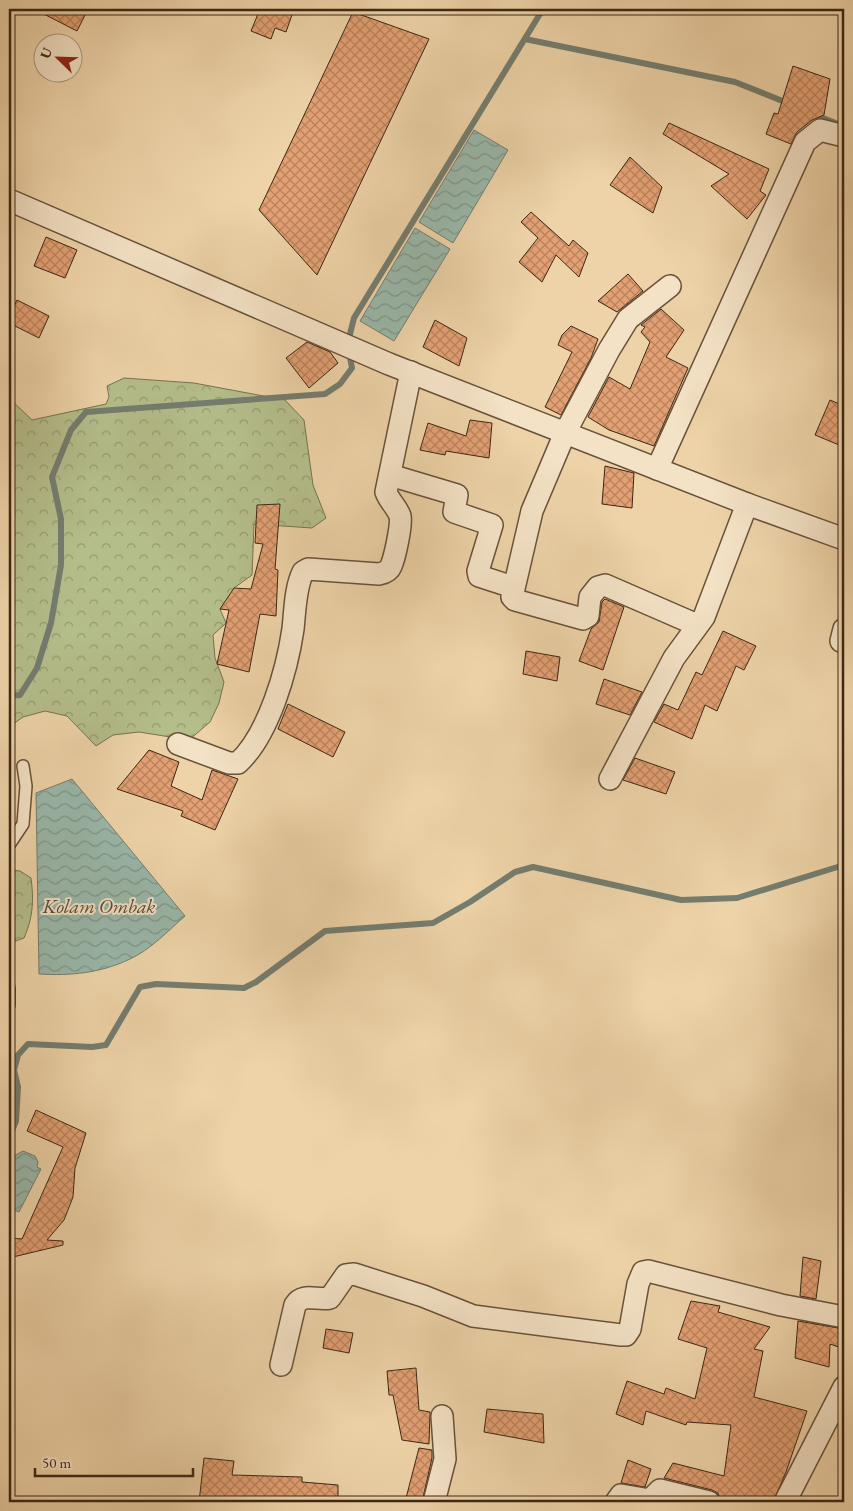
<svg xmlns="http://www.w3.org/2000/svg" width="853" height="1511" font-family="'EB Garamond',serif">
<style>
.forest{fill:url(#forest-crowns);stroke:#787250}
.water{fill:url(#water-waves);stroke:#747d6f}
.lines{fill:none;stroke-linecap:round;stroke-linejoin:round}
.stream{stroke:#747d6f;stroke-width:6}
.building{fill:url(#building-cross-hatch);stroke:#3d2716}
.lane-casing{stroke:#69523a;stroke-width:14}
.street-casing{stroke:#69523a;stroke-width:24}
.lane{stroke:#f4e2c6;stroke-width:11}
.street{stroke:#f4e2c6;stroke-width:21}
.labels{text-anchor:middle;stroke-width:4;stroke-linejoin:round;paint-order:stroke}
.water-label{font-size:20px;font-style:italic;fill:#544b3b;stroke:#f4e2c6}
</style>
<defs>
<pattern id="forest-crowns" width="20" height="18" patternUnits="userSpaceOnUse" patternTransform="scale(1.25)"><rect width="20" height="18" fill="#b4be8b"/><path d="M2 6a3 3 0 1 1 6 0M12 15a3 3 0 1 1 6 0" fill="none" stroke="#949a71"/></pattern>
<pattern id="water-waves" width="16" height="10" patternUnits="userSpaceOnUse" patternTransform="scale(1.25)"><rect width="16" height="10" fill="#99b7aa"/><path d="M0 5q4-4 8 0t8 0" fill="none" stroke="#7e9589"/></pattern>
<pattern id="building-cross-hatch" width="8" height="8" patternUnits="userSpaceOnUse" patternTransform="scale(1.25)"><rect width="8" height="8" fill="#e3a072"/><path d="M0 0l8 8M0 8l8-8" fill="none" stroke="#b9825d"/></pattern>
</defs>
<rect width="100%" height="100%" fill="#eed3a8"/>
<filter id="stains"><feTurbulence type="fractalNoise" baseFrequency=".004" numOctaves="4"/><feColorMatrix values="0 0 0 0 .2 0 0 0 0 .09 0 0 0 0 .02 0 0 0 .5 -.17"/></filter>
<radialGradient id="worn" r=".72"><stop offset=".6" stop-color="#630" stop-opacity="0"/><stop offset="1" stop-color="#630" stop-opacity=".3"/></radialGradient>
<g class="forest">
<path d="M124,378L194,383L285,400L304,420L313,485L326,518L312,528L254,524L252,575L234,588L241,604L220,609L226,623L213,635L215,658L224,682L219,703L210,722L189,740L139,732L113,735L96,746L67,716L45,711L23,717L9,727V398L32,420L106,404L109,397L107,386Z"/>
<path d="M12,870L20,871L31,878C34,900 33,918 24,938L13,942L9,946V874Z"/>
</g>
<g class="water">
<path d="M474,130L508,150L453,243L419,222Z"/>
<path d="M415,228L450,249L394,341L360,321Z"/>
<path d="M72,779L185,916C169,930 150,950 130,959C101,973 70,976 39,974L36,793Z"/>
<path d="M23,1151L35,1156L38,1162L37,1167L41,1169L19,1212L14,1210L9,1214V1156H14Z"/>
</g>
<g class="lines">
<g class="stream">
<path d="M525,39L735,82L790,104"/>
<path d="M813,114L843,126"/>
<path d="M348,342L354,318L543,9"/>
<path d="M9,696L20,695L37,668L51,623L61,565V519L52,477L71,430L86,412L325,394L340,384L352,368L349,352"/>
<path d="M9,1138L16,1121L18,1087L14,1070L18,1055L28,1044L92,1047L106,1045L140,987L156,984L244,988L256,982L325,931L433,923L470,902L515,872L533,867L681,900L737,898L844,865"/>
</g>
</g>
<g class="building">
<path d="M34,9H88L77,31Z"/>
<path d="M260,9H294L286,32L275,28L271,39L251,31Z"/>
<path d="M353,12L429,39L317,275L259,210Z"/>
<path d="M793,66L830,79L824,115L812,120L797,132L791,144L766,134L774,113L778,114Z"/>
<path d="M669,123L769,169L760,191L766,195L747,219L711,186L729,174L663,134Z"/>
<path d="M630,157L662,187L653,213L610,185Z"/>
<path d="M531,212L569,246L573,240L588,253L579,277L556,255L542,282L519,262L538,238L521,222Z"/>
<path d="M46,237L77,250L65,278L34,266Z"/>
<path d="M628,274L643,291L617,312L598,301Z"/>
<path d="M17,300L49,316L39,338L9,323V317Z"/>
<path d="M661,309L684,330L666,357L688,368L654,446L609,430L588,417L609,377L630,389L650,342L641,332L645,327L641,325Z"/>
<path d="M435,320L467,338L459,366L423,347Z"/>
<path d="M571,326L598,339L591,358L561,415L545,407L572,352L558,345L562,335Z"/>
<path d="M307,342L330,352L338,363L309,388L286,358Z"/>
<path d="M830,400L844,406V447L815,435Z"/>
<path d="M470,420L492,423L489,458L446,451L445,455L420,450L428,423L466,436Z"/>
<path d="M605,466L634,473L632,508L602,504Z"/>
<path d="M280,504L275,569L278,570L276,616L260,614L249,672L217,664L229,610L220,609L234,588L251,589L263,544L255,543L257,505Z"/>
<path d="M605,599L624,607L603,670L579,661L591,629L599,622L602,602Z"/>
<path d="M723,631L756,646L744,670L736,666L717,711L705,705L692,739L654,722L664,704L678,710L696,672L702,675Z"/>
<path d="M526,651L560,657L557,681L523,674Z"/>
<path d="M604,679L642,692L630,715L596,704Z"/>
<path d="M288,704L345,732L333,757L278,729Z"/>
<path d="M149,750L179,762L171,786L202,800L212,770L238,779L215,830L181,816L183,811L117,789Z"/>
<path d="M635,758L675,772L666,794L623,780Z"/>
<path d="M36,1110L86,1133L75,1168L73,1197L64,1220L47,1240L63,1241V1245L13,1257L14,1255H9V1238L22,1239L63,1147L27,1131Z"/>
<path d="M803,1257L821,1261L816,1299L800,1296Z"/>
<path d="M691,1301L720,1306L718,1312L770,1327L754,1349L763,1351L754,1397L807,1411L786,1472L773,1502H721L718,1493L712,1490L664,1478L673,1463L724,1476L731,1425L687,1422L686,1425L646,1411L643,1425L616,1414L627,1381L664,1394L666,1388L695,1399L707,1348L678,1339Z"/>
<path d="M798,1321L844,1329V1349L830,1344L829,1367L795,1358Z"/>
<path d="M326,1329L353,1333L349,1353L323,1348Z"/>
<path d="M416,1368L419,1410L430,1412L429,1444L402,1440L393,1395H389L387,1371Z"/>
<path d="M487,1409L543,1414L544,1443L484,1432Z"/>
<path d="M419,1448L432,1450V1458L422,1502H405Z"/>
<path d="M204,1458L234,1461L232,1475L302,1477V1482L338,1485V1502H199Z"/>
<path d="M628,1460L651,1469L645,1487L621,1483Z"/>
</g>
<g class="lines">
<defs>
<g id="lane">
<path d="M9,845L23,824L26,786L23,766"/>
<path d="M9,988V1005"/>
</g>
<g id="street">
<path d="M9,200L389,364L747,504L844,539"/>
<path d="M670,286L628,319L609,350L565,433L532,511L512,597L515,600L583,619L588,616L590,597L598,587L605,585L697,625"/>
<path d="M657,469L805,142L820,130L844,136"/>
<path d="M390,475L457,495L454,512L492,525L478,571L479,576L513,587"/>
<path d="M841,641L844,629"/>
<path d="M178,744L229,763H238C269,734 287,670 293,629C295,612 295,588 303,572L308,569L379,574C384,573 389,571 391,566C395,557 402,524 400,516C397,507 389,501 386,492L411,372"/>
<path d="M610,779L674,658L704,617L747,504"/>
<path d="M281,1365L295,1305C303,1292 317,1301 330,1298L346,1275L354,1274L423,1296L473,1316L621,1335H626L630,1329L638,1284L643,1272L648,1271L781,1305L844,1317"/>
<path d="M434,1502L445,1459L442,1416"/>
<path d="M616,1502L621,1495L650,1500L660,1490L709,1502"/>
<path d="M785,1502L844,1387"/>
</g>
</defs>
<use href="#lane" class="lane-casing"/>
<use href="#street" class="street-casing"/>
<use href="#lane" class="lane"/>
<use href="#street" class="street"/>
</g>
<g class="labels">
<g class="water-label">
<text x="99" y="913">Kolam Ombak</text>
</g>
</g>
<rect width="853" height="1511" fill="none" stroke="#eed3a8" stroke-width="30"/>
<rect x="10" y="10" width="833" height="1491" fill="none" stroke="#3d2716" stroke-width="2.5"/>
<rect x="15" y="15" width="823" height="1481" fill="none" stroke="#3d2716"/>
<g transform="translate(58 58) rotate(293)"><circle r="24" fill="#f4e2c6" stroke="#ab9780"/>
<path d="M0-4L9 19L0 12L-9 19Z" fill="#8f2418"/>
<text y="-8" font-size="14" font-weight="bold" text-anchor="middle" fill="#3d2716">U</text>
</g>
<path d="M35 1468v8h158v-8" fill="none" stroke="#3d2716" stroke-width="2.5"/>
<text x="42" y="1468" font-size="15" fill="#3d2716" stroke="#f4e2c6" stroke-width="4" paint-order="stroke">50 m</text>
<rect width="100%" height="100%" filter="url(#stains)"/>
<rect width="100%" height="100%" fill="url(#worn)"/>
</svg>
